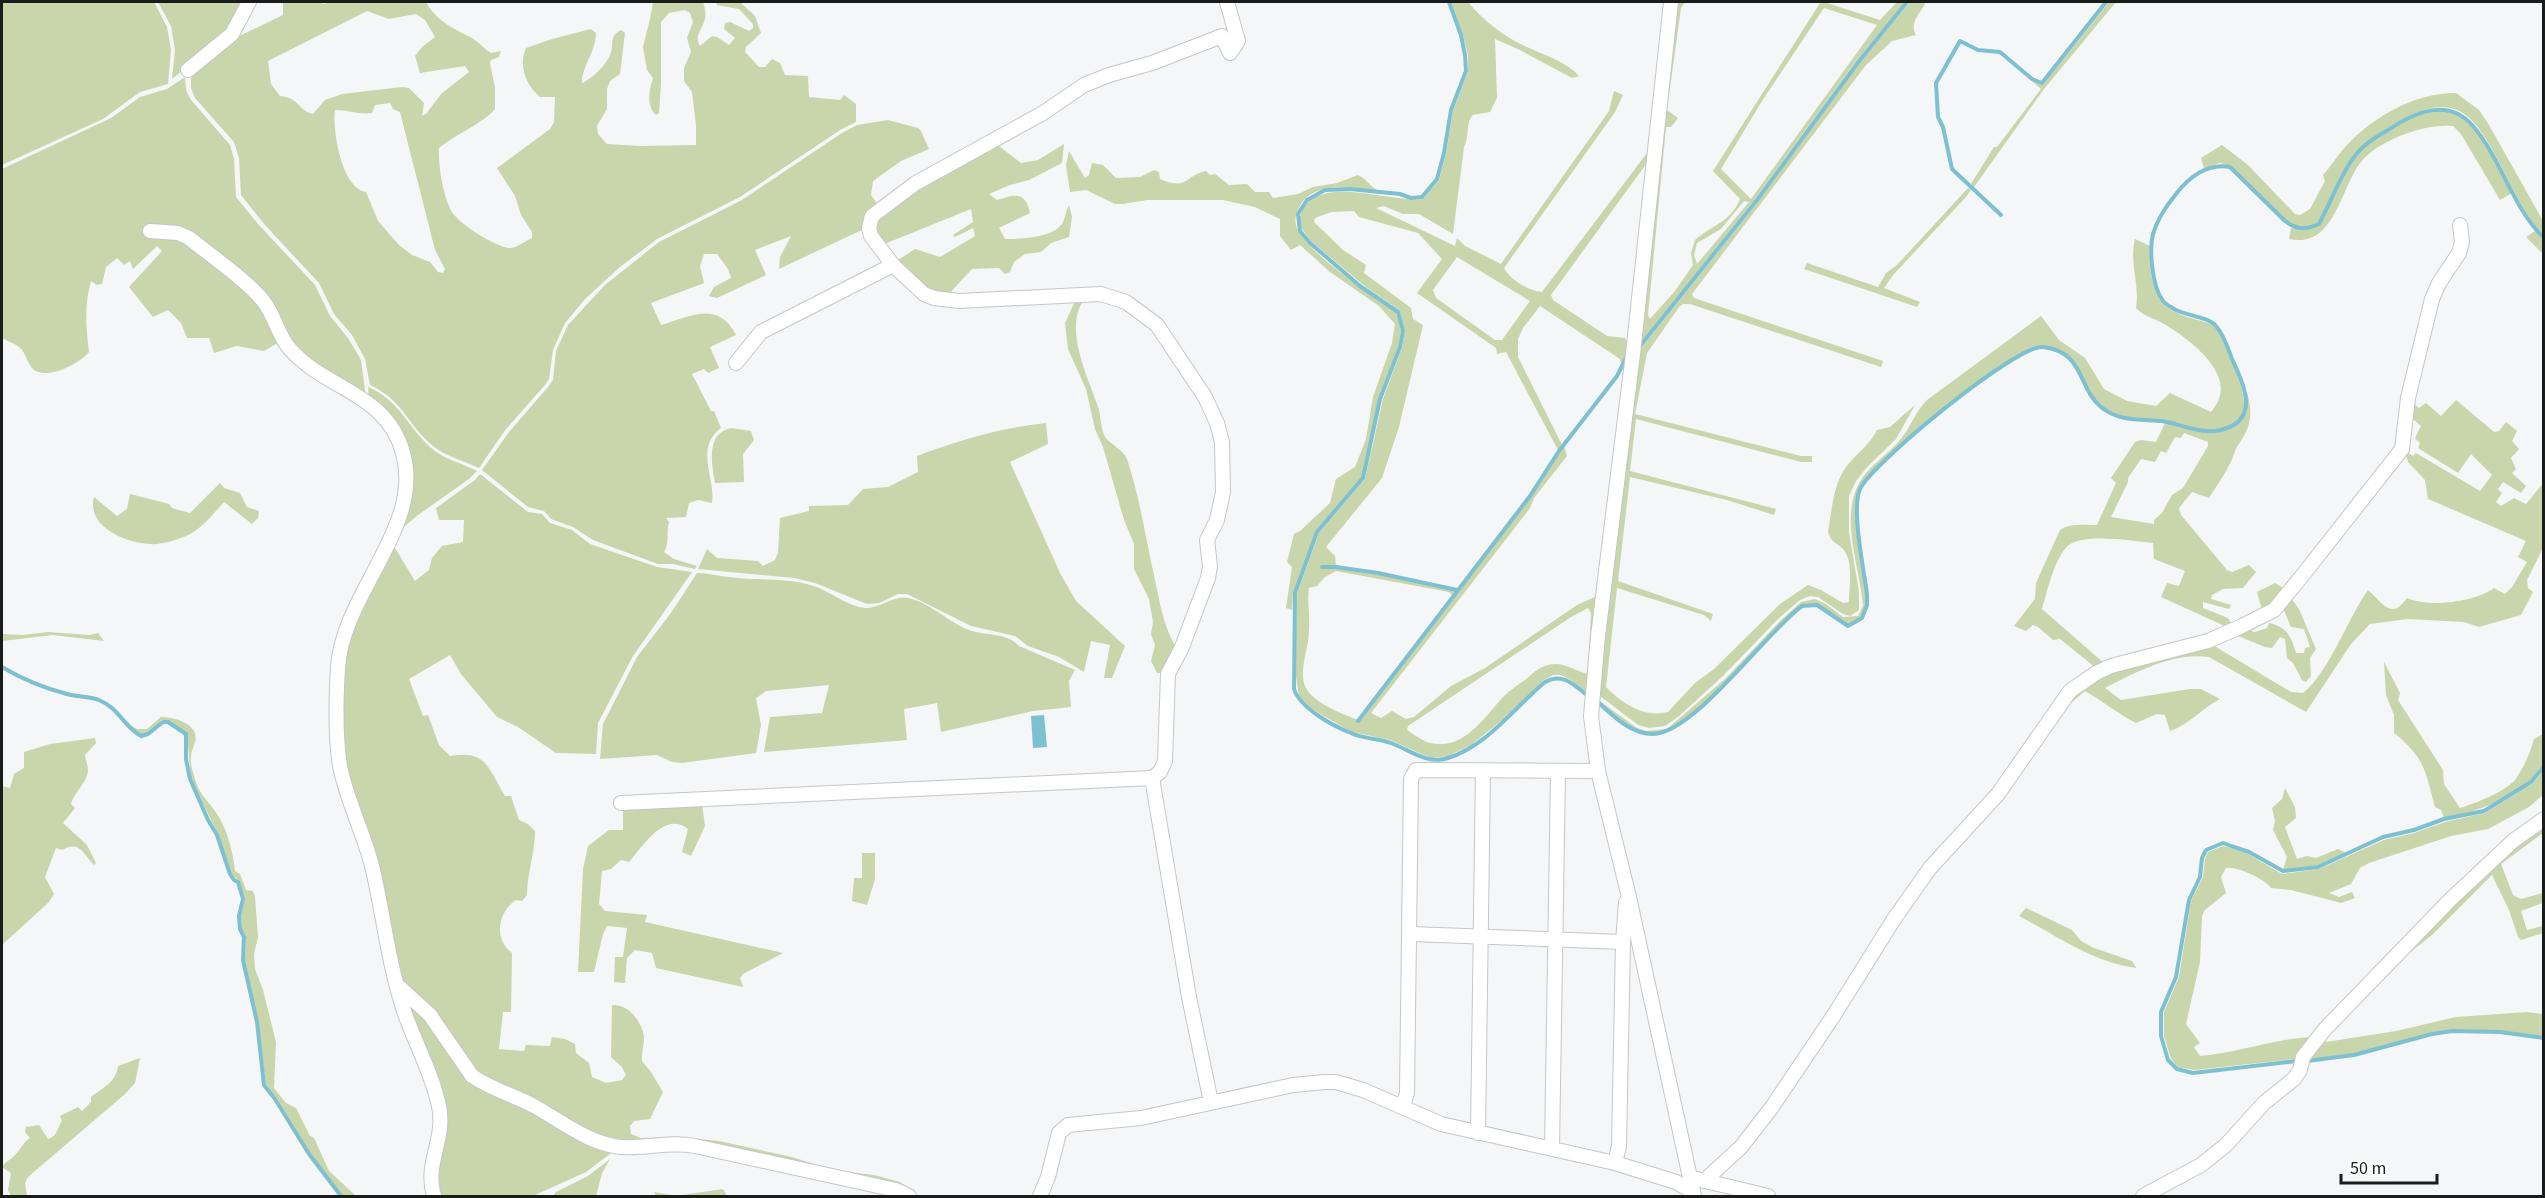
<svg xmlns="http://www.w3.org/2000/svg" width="2545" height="1198" font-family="'Source Sans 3',sans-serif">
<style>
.green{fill:#c9d5ab;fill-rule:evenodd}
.water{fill:#7dc0d2}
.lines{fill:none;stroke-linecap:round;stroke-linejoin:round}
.stream{stroke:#7dc0d2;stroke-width:4}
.minor-casing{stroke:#c5c6c8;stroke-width:16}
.minor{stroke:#fff;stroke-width:14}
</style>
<rect width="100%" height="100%" fill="#f4f6f7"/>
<g class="green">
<path d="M2,2H154L167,27L171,50L168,84L140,92L103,119L2,165Z"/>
<path d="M158,2H245L229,32L172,79L175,50L171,26Z"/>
<path d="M283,2H321L323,4L333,2H426C435,20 454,29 472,38C479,42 484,49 491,53L501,51L499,57L491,60L490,63L495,88V109C482,124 456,134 439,148C438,165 443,197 452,212C458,223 498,249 511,248C518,247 525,241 532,238V232L521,215L515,196L497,168L550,129L554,122L555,97H540C526,85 518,66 526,48L552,39L591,29L596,33C596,52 582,65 582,83C592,79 606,65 610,55C615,44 608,37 621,30L625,33L620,74L610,81L607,89V109L597,126L598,134L607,144L640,146L696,145V125L692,92L684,81V68L691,52L687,38L693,22L690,13L685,10L669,13L661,22V84L659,113L656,115C646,106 649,90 653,78L647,70L643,47L650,19L653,2H703C705,8 707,16 704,22C701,31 694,36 700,46L712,36L717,37L729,45L735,38L724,29L725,23L730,22L749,31L753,28V24L739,9L717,5L716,2H740L755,16L761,33L746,47L745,52L759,67H765L772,59L780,63L785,75L808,76L809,97L840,100L844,95L856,104V122L840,130L740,197L657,239L620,267L585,299L565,323L553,350L549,379L545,385L506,429L479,468C464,461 445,456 433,446C406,423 404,401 370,385L365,359L352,335L334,314L319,283L265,225L241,195L239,158L234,142L195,98L191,88V74L233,39L283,15ZM367,11L389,19L416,14L425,20L435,37L422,47L415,56L420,73L465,66L469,72L441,94L426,114L422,116L424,103L409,88L402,87L342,94L325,100L313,114C297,110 300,98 280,96L271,84L268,61ZM390,103L393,109L400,112L435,250L445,269L443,273L438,272L430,262L412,255L399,245L378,221L366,192C342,189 332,131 335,110C348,110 359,115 372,113L375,105Z"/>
<path d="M1451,2H1468C1484,21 1504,37 1527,47C1544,55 1567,62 1579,76L1572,78L1520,50L1495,39L1497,98L1490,112L1473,115C1465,123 1470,137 1464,147L1453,234L1419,214H1403L1384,206L1376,208L1455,246L1457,238L1465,246L1501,264L1609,111L1614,91L1623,95L1615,112L1504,268C1511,281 1528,290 1542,292L1650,149L1649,160L1551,295L1553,300L1607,336L1625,338L1628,344L1622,367L1620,359L1540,306L1523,328L1518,339V357L1562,445L1558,450L1506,352L1497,354L1496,348L1417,293L1442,259L1418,233L1359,217L1354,211L1331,212L1315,218L1314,222L1343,250L1366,265L1364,273L1411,308L1413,319L1423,325L1399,427L1382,478L1326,547L1335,556L1336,565L1321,568C1366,568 1411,582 1455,590L1452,595L1449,592L1336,571L1325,577L1317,586L1309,588C1307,602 1310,616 1309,630C1309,646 1302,661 1303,677C1303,701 1342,713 1360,721L1531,497L1564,446L1567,456L1534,498L1530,508L1371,713L1381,718L1392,711L1406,719L1414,717L1451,686L1485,668L1577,605L1597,596L1590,695L1571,680L1561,675H1553L1544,680L1502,720L1471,745L1448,756L1431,758L1390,740L1352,732L1312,709L1299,697L1295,669L1297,594L1319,533L1365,479L1383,399L1402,348L1405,331L1399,310L1362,284L1311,241L1302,229L1299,221C1308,168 1391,204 1423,199L1439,180L1446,154L1453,111L1468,72V55L1463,35ZM1457,257L1530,301L1502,340H1495L1436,298L1433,290ZM1588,608L1591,613L1588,674C1574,671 1564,661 1548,665C1539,667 1532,674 1525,680C1517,685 1509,691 1503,697C1483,719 1462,753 1427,742C1420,739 1413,734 1407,730L1408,726L1571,617Z"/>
<path d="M1674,2H1685L1681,8L1667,110L1678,118L1671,127H1666L1648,315L1650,319L1675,291L1693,265L1691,253L1695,240C1712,225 1731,222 1740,199L1713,171L1820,3H1827L1880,20L1897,2H1905L1856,61L1755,199L1641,343ZM1824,8L1877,25L1751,199L1721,169L1762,101ZM1744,201L1749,202L1697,264L1694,255L1697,243L1721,229Z"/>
<path d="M1910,2H1924L1925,4C1919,15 1909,23 1916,35L1892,41L1866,65L1692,294L1694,298L1883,361L1881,367L1690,304H1683L1679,307L1647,353L1635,414L1801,456H1812V462H1801L1636,419L1630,471L1776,509L1774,515L1727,500L1630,477L1618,581L1713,614L1711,621L1704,615L1617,588L1606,687C1623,704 1644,718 1668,712L1695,683L1714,669L1780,604L1808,585L1821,590L1843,603L1849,602C1849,588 1854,561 1843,549C1836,542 1831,543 1828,532C1832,510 1833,485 1846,467C1856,454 1870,445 1877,430L1890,427L1915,405L1896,439L1867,467L1856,481L1849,496V532L1859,592V610L1850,616L1843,614L1818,597L1810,596L1800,600L1779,618L1724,675L1678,717L1665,726L1649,728L1638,725L1595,692L1637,347L1643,346L1758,202L1860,62Z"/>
<path d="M2109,2H2116L2044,89L1974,187L1971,184L1994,147H1997L2041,89L2031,80L2043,85Z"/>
<path d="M185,77L186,90L191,100L230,145L234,159L236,197L258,224L315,285L330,316L348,338L361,360L366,397C345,384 303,365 289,347C280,334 278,318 269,305C259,290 197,239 181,232C171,228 160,228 149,229L147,232C157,238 174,233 187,241C205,251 257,295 268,311C273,320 277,331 281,341L264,351L237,346L214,353L209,338H187L181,323L168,310L153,317L129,287L162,251L157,246L133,269L130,261L124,265L117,258L106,267L102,284L97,285L91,281C84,305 86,327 89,352C80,363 49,380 34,370C27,364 26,352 19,347C14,343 7,341 2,338V169L111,118L140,97L167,89Z"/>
<path d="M2456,93L2479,110L2489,125L2543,221V235C2514,204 2503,159 2476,125C2451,94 2419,109 2391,126C2381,132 2369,139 2361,147C2341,167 2332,199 2318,223C2308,228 2299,230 2289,223L2231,166L2220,163L2204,168L2201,158L2222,145L2248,165L2295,214L2300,215L2310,209L2325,181L2323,175C2331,166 2338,155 2346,146C2374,116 2415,93 2456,93Z"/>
<path d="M2435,110C2477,110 2493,162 2512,193L2500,200L2461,134L2453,126C2426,123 2378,140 2361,162C2340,188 2335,249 2289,239L2291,228L2302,230L2320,225C2331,204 2340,182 2353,162C2369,137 2406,117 2435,110Z"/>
<path d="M888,120L918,128L921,131L929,149L901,161L873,181L871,195L879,206L866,228L779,269L780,257L791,236L755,250L766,275L717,298L709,296L714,287L731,278L728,269L717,254H704L700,266L704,283L651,303L661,325C691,316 718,300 736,335L710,347L719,368L708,373L704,369L692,374L711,411H714L721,428C694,448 716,479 712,503L698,500L689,503L686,517L666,518L669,522C666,533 670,541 664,552L674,559L697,566L695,569L673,564H658L593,540L573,527L551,519L544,511L528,507L482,470L509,432L548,387L553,380L556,351L568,325L605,285L659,242L742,200L842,133L857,125Z"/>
<path d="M995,143L1021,163L1038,160L1064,144L1062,163L1029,180L1010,185L989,194L997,200C1016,194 1025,191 1030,213L999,228L1005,239C1020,239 1052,238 1062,224C1065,219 1066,211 1069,205L1072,217L1069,237L1051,243L1041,252L1025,254L1014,262L1010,272L1005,274L999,268L972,269L946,297L934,295L895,262L915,249L940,257L975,236L973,228L955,237L953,235L973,222L971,209L882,245L873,222L884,209Z"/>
<path d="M1069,151L1085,178L1089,175L1092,163L1103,165L1116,178L1140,177L1154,170L1159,172L1160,179C1189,191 1185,175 1206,171L1210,175L1215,174L1229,185L1247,184L1255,192H1269L1273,198L1298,194L1313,187L1337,183L1358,175C1367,179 1369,186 1379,191C1355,188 1317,180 1301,204C1296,212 1293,221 1298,230C1308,252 1374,298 1396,313L1401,331L1398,347L1379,398L1362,477L1316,531L1293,593L1292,610L1286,608L1292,567L1287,562L1294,534L1300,531L1330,503L1336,479L1355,467L1359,457L1366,439L1373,397L1392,343L1395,324L1379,306L1330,272L1300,245L1291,250L1280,236V219L1255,207L1223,200H1147L1123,204H1115L1086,190L1070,192L1066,165Z"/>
<path d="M1968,188L1971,190L1965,198L1893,275L1884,288L1920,302L1917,307L1804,269L1807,263L1878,287L1886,273L1897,265Z"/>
<path d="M2535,231L2543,240V254L2526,237Z"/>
<path d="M2135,239L2150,246C2148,262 2152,290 2162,303C2167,308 2175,312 2181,315C2191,319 2203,320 2212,325C2226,332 2248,396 2244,412C2242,416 2239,419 2235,422C2215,439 2192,425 2170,421C2146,417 2121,422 2101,405C2077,383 2087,353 2044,346C2017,341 1867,466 1858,493C1850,516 1866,577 1866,605C1864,617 1857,624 1845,624C1831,614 1820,600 1802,606C1766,631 1690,741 1646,732C1626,729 1611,712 1597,699L1637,728L1646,731L1667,729L1726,678L1781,620L1801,602L1815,599L1826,604L1843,617L1858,616L1863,606C1860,566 1837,513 1863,477C1873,463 1888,454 1899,441C1910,429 1915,412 1927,400L2041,316L2059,340L2085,358L2104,389L2127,401L2156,406L2170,393L2211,412C2215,407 2219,401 2220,395C2227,367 2185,336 2164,324C2154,318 2143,316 2136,308C2140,283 2129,265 2135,239Z"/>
<path d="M1077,297H1086C1061,327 1089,378 1099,410C1101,419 1101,429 1105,437C1111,445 1124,450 1127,459C1140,498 1146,540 1155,580C1161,607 1163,625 1177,649L1167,673H1157L1151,661L1155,645L1151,634L1153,622L1149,599L1134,569V544L1124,520L1103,447L1095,429L1086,389L1068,349L1065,323Z"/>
<path d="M368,387C399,400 407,426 431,448C443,459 462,463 477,471L469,479L418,515L394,535L407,457L369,401Z"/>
<path d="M2247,393C2252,409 2252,424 2242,439C2240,443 2236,447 2235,451C2230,468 2219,482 2209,498L2192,492L2179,508L2181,515L2227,570L2232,572L2249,565L2256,572L2243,588L2223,589L2212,595L2211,599L2231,605L2229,609L2203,602V608L2228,618L2232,625L2227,627L2161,597L2167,583L2179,586L2185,571L2154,559L2153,543C2133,541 2085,533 2069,545C2055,556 2047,592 2042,609L2105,664L2096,668L2060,639L2053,640L2038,627L2033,625L2026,631L2014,626L2035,599L2036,583L2060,530C2069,523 2085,525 2097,525L2116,483L2111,478L2135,442L2141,440L2156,442L2165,423C2196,426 2224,447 2247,412ZM2184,433L2208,442V446L2183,488L2172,495L2162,513L2154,520V524L2111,517L2128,482V478L2141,459L2155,462L2161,451L2166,453L2175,437L2181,438Z"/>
<path d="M2456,400L2494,432L2499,431L2506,422L2517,431L2512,441L2519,449L2511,458L2516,469L2512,473L2526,486L2521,493L2503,482L2498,489L2502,493L2496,502L2501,506L2514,498L2526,504L2544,482L2543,548L2527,580L2528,588L2533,592L2521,615L2479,627L2464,622L2408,619L2370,624L2351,644L2306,712L2209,657C2173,652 2136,672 2105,688L2121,700L2190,689H2201L2220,699C2202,708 2189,725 2170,731L2165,715L2157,714L2136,723C2118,714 2103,701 2085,691L2059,713L2069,699L2098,676L2211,644L2291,692L2303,693C2328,674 2348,618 2368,590C2383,603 2391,621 2407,598C2429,608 2475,602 2494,588L2505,594L2512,587L2527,562L2518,557L2526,541L2428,499L2425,480L2408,462L2405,451L2413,456L2416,453L2480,491L2492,475L2471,454L2458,473L2418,448L2420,443L2415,438L2421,426L2408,415L2412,402L2419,408L2426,403L2441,416Z"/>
<path d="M1046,423L1048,444L1010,462L1060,573L1076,601L1125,646L1112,678H1104L1110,645L1091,641L1084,672L1059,657L1028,646L1015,636L971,626L907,594H898L879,603L867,604L815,583L794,578L698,569L707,549L717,558L758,561L763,566L775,560L778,553L780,518L809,511V506L848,505L863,489L888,487L918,472L917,456C960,440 1000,428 1046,423Z"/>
<path d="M731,428L751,431L754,440L743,454L744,482L715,483C712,464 705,434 731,428Z"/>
<path d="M480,474L528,512L542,514L550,523L572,530L590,544L657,567L692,572L633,656L598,723L596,754L556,753L518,727L497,717L461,674L450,655L409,679L423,716L428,715L439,745L450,756C487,750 488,768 505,796H511L519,820L528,824L535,831C535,853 527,873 527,895L522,901L516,900C498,912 493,939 512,953L511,1012H503L499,1049L524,1051L526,1045L550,1046L552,1037L565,1039L575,1044L576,1053L589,1063L592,1077L606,1083L622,1080L626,1075L622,1067L611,1057L612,1005C627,1004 639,1018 643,1032C646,1040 641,1052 642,1061L651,1072L663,1092L650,1119L634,1121L630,1126L631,1134L641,1138L675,1137L719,1141L792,1157L833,1170L874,1175L900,1182L908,1188L794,1164L612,1143L487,1083L400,983L343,766V649L392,543L415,581L429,570L432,558L442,546L463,542L464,520H439L436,508L475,480Z"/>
<path d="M220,483L224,488L240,493L247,507L259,511L258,518L252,524L224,502C213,514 201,530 186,536C175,540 162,545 150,544C125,543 86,526 94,497L117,516L127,509L130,494L169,504L172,508L190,513Z"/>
<path d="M697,573C708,573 718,576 729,577C758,581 786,577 814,586C831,592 847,606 865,608C880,609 893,595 908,598C931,603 948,622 969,630C985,636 1007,632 1019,646L1075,670L1069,681L1071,707L1033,711L941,732L937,703L904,709L907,740L764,752L770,717L822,713L829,685L766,691L756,698L761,725L756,753L682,763L672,762L657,755L600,759L603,724L637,657L671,613Z"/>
<path d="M2275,583L2286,590L2281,598L2262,610L2257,592Z"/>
<path d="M2291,598L2299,609L2316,649L2310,658L2311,676L2306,682L2302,680L2293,663L2287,658L2285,639L2280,637L2272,648L2265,647L2233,634L2245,629L2255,632L2267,628L2269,623C2287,627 2291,636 2296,653H2304L2305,648L2310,647L2304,629L2291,627L2283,608Z"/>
<path d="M48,632L89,635L98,633L104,641L53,635L2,641V634L23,635Z"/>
<path d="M2384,662L2400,693L2398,700L2443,770L2444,784L2460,808C2474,804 2510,790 2517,777C2525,765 2530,753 2534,739L2543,734C2544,744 2545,759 2542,767C2528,794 2472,814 2444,818L2441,810L2435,807C2425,770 2425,758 2394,733V715L2386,695Z"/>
<path d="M161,717C172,717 188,721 194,731C199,741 191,747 191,757C190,765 193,772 195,779C198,791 205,798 212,807C227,826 232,848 235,871L240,874L246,890L253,891L255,897L258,937L254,954L255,969L263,990L276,1042L274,1088L286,1103L296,1108L310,1136L314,1138L329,1171L356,1196H343L310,1153L277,1098L266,1084L258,1022L245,960L246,936L242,929L241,916L245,899L239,881L232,874L218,834L191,779L187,733L169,721L162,720L148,733L141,735L127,723L137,729H147Z"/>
<path d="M95,738L96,743L85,755C86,761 88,766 88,771C87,783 74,792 71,804L75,808L63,823L87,845L96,863L94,865C83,854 80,840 62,850L56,848L45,877L54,894L49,902L2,945V786L10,788L14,774L24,768V752L50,744Z"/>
<path d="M2543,772V795L2529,807L2488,829L2451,836L2369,863L2360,868L2351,884L2329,893L2339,897L2352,892L2355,898L2341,903L2291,890L2271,888C2265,879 2237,866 2226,868L2221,877L2226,893L2205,910L2202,916L2200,962L2186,1024L2200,1043L2194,1047L2200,1056C2239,1053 2275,1038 2315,1037L2296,1059L2194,1070L2178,1067L2171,1059L2164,1036V1012L2179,977L2191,901L2203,877L2205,859L2208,852L2223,846L2231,848L2248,854L2282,874L2319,869L2384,840L2414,833L2445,822L2485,813L2532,784Z"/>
<path d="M2285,788L2295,807L2296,818L2285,827L2297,859L2307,856L2316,858L2338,849L2346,853L2318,865L2283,870L2287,857L2273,830L2275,821L2272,808L2282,799Z"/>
<path d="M702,804L705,826L691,856L682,852L688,829C664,810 642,848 629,862L621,860L611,869L602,871L599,904L605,911L647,915L645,922L783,953L743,974L740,978L743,987L656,968L652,953L635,950L627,958L625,983L614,982L615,957H623L627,928L607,926L603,934L594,972H578L583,869L588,846L609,830H623V808Z"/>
<path d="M2543,823V833L2501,864L2513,895L2521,899L2543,893V903L2521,911L2527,930L2543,926V933L2521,940L2518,937L2509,910L2492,875L2432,935L2394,965L2456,898Z"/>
<path d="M862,853H875V879L867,905L852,901L854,878H862Z"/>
<path d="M2026,908L2072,930L2081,941L2094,948L2132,961L2136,968C2092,962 2057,936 2019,916Z"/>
<path d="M405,998L431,1019L464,1071L618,1148L586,1172L533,1196H437L434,1183L445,1117Z"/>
<path d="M2527,1012L2543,1014V1037L2500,1031L2452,1030L2432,1032L2370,1051L2305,1060L2323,1036L2326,1042L2396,1031L2456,1017Z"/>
<path d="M140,1058L135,1083L125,1094L28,1177L25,1183L27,1196H11L8,1190L11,1173L2,1167C6,1161 9,1161 13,1157C20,1151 22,1143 30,1138L25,1132L26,1127L39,1125L48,1139C59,1135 56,1129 62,1121L60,1116L78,1107L82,1111L91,1102V1097C103,1088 116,1082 118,1066Z"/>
<path d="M610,1159L602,1173L596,1196H553L556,1192L588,1176Z"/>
<path d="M723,1189L727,1196H656L654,1192L675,1196Z"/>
</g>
<path class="water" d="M1044,715L1047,747L1033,748L1031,716Z"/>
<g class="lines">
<g class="stream">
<path d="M1449,2L1461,35L1465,55L1466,71L1451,110L1444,153L1437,179L1422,197L1411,198L1400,194L1350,189L1325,190L1307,200L1298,214L1300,231L1310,243L1360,286L1398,312L1403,331L1400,347L1380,399L1363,478L1317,532L1295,593L1294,689C1300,708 1333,726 1351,733C1363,739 1378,738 1391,743C1410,750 1427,765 1448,758C1487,746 1515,707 1545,682C1563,672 1574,685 1588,696"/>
<path d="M2001,215L1952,169L1943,127L1938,117L1936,83L1960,41L1978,50L2000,52L2032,79L2042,83L2106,2"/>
<path d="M1641,345L1757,200L1859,61L1907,2"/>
<path d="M1322,567H1336L1378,573L1457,590"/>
<path d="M2,667C22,679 44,688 67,694C77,697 89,696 99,700C119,708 124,727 141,736L148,734L163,722H168L186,734V759L190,779L208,820L217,835L230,874L234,880L238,882L243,899L239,916L240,929L244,937L243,960L257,1022L264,1085L275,1099L309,1154L341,1196"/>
<path d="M1598,702C1613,716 1631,734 1653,734C1694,734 1767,631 1802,606L1817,605L1848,626L1862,618L1867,605V594C1864,570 1851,509 1860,489C1872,463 2017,344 2043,347C2085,352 2077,387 2101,407C2119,422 2141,419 2162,421C2182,424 2201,435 2221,430C2261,420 2244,385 2232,359C2228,348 2224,335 2216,326C2207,316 2186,316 2174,309C2171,307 2165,304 2163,301C2152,287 2149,250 2153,234C2157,220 2167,205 2176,194C2190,176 2207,163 2230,167L2285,221C2297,230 2306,230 2319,224C2331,202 2344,165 2362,148C2369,141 2379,135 2388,130C2415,112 2448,97 2473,126C2502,160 2512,207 2544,238"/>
<path d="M1358,721L1530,496L1559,451L1617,376L1626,358"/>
<path d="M2297,1061L2193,1073L2177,1069L2168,1060L2161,1036V1012L2176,977L2189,900L2200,877L2202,858L2206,850L2223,843L2231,846L2249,852L2283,871L2318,867L2383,837L2414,830L2444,819L2484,811L2531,782L2544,767"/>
<path d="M2307,1061L2354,1055L2432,1034L2452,1031L2500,1032L2544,1038"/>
</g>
<defs>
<g id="minor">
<path d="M1671,2L1633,354L1598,636L1591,716L1598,771L1629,897L1694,1196"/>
<path d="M188,70L232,34L249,2"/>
<path d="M150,231L178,233L189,238C210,255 248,281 264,302C275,316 278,336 290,349C326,390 387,393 403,453C424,527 342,594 338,668C336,700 335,735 340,766C347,802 365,835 373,870C384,918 389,967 405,1014C416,1045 432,1073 439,1106C446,1140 424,1163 434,1196"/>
<path d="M736,363L761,332L893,265"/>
<path d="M1152,778L1160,772L1165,761L1168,674L1182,647L1208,578L1210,566L1207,540L1217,520L1223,492L1222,442L1217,423L1205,397L1157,325L1126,302L1101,294L959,301L934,298L924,294L893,265L871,236L869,228L872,216L916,183L1043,113L1084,85L1109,75L1152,63L1222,36L1230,53L1238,41L1227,2"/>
<path d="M621,803L1152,778L1189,997L1211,1102"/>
<path d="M1411,934L1623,942"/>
<path d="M397,985L430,1015L472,1076C491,1089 513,1095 534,1106C561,1121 589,1144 621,1147C647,1149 668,1141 695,1146L896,1190L909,1196"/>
<path d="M1403,1106L1407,1093L1411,779L1416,770L1598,771"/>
<path d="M1478,1133L1483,771"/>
<path d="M1552,1148L1558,772"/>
<path d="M1615,1163L1619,1146L1623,942L1626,902"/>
<path d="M1697,1179L1768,1196"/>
<path d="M1704,1181L1741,1147L1772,1107L1834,1015L1894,919L1930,868L1998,794L2070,691L2096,673L2111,666L2208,641L2242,626L2274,610L2302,576L2402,449L2408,398L2432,299L2439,283L2459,253L2462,242L2460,225"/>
<path d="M1040,1196L1048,1177L1059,1133L1068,1125L1141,1118L1293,1085L1325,1082H1336L1363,1090L1441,1124L1615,1163L1676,1182L1693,1192"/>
<path d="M2143,1196L2201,1165L2226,1145L2264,1103L2294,1079L2300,1070L2303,1057L2325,1029L2450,900L2513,841L2544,819"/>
</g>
</defs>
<use href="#minor" class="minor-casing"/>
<use href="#minor" class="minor"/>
</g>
<rect width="2545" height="1198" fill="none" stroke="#1a1b1b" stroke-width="6"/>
<path d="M2341 1174v9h96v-9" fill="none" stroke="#1a1b1b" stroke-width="3"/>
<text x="2350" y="1174" font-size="18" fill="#1a1b1b" stroke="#ffffff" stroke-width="4.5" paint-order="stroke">50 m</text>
</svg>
